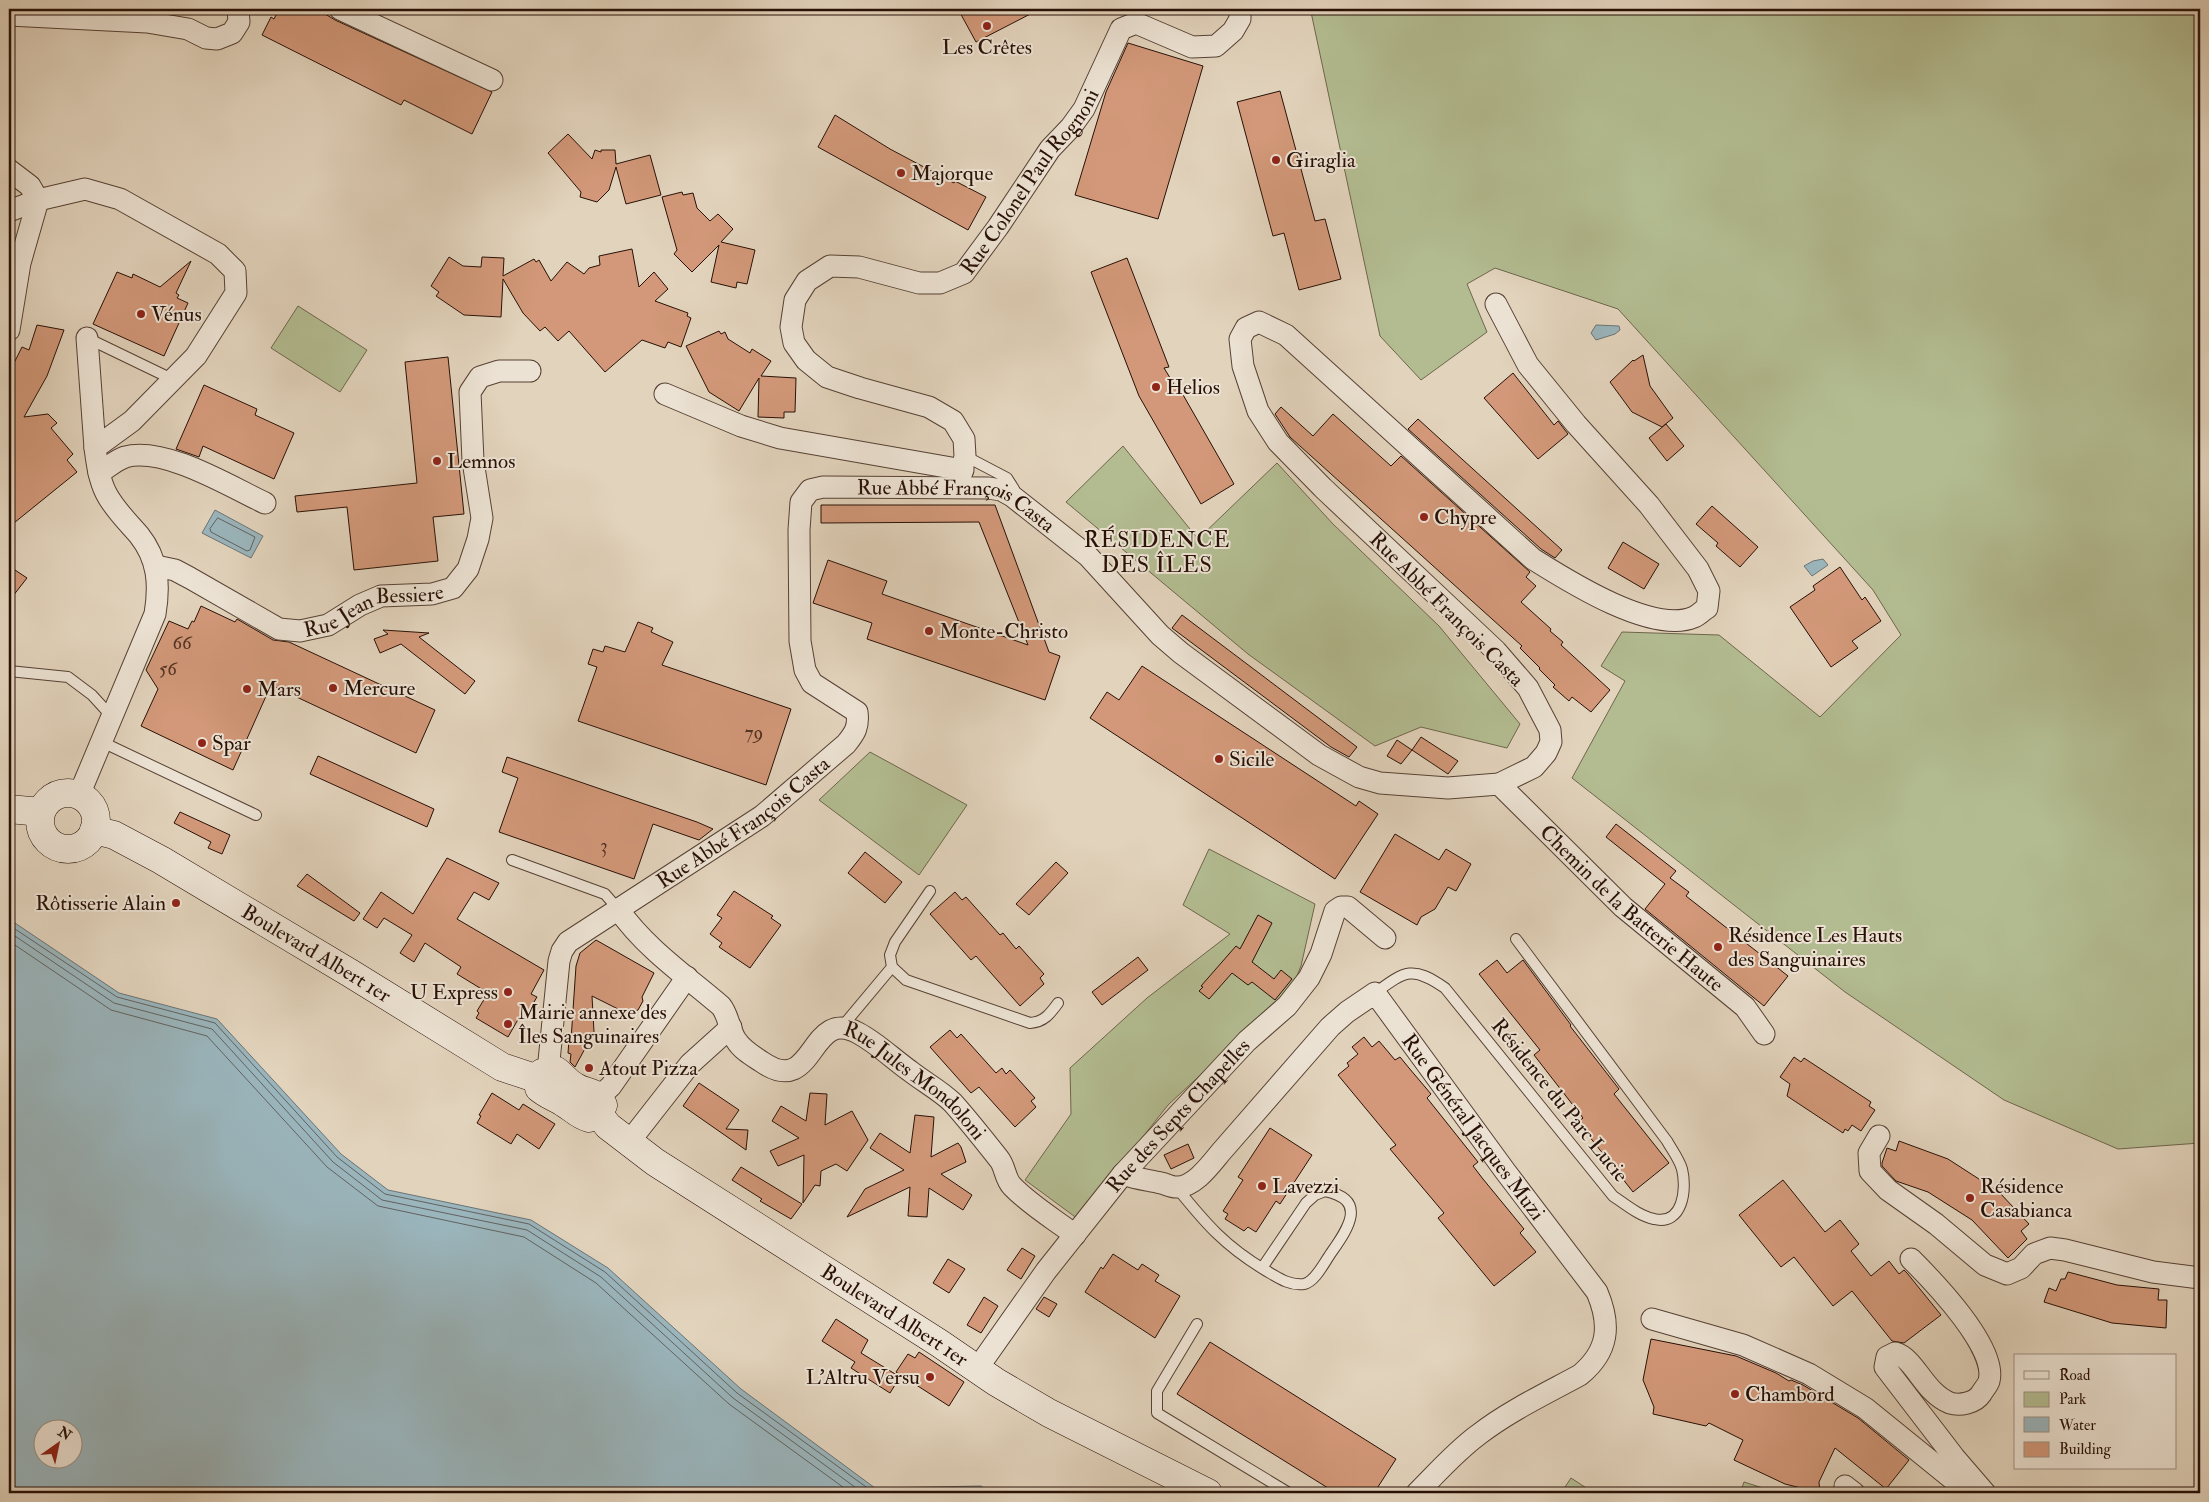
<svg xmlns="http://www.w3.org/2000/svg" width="2209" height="1502" font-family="'IM FELL Double Pica',serif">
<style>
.green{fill:#b3bc91;stroke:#6e664c}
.water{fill:#9ab5bc;stroke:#6c7373;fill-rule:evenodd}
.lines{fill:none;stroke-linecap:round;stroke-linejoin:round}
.shore{stroke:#616261;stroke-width:1}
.building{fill:#d29879;stroke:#281006}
.service-casing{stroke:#564134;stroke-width:12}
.minor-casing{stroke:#564134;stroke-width:23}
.secondary-casing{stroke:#281006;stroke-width:29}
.service{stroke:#ece2d3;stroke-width:10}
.minor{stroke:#ece2d3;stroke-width:21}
.secondary{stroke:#ece2d3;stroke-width:28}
.poi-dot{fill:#8f2418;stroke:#ece2d3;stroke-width:2}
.labels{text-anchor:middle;stroke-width:4;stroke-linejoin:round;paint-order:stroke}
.number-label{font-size:19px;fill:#523223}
.poi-label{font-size:21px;fill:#281006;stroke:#ece2d3;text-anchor:start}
.street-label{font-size:21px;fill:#281006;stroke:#ece2d3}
.neighbourhood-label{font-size:22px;letter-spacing:1px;fill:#281006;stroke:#ece2d3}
</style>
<rect width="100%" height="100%" fill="#e2d3bc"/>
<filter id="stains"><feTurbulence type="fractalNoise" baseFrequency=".004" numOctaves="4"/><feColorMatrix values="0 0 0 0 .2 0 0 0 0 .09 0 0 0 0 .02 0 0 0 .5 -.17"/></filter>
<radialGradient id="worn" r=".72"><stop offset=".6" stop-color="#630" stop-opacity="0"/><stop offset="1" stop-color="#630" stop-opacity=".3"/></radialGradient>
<g class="green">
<path d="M1305,9H2200V1143L2118,1149L2004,1100L1845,992L1572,778L1625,681L1601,666L1622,632L1719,635L1820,717L1901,635L1873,590L1618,309L1495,268L1467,284L1487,332L1421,380L1380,336L1311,12Z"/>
<path d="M298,306L367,350L340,392L271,348Z"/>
<path d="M1123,446L1198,539L1277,463L1333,524L1439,626L1520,724L1507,748L1421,727L1375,746L1248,654L1066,502Z"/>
<path d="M870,752L967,805L919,875L819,800Z"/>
<path d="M1209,849L1315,904L1301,966L1294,983L1277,1004L1168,1105L1078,1219L1025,1180L1071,1114L1070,1068L1147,998L1230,934L1183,905Z"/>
<path d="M1571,1478L1594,1493H1561Z"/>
<path d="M1744,1482L1766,1489L1765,1493H1740Z"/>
</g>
<g class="water">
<path d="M1596,325L1619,326L1620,330L1615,334L1596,340L1591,333Z"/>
<path d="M215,510L263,536L251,558L202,533Z"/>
<path d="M1823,559L1828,565L1812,576L1804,566L1813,561Z"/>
<path d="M9,919L119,993L217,1019L341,1154L388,1190L531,1220L608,1268L741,1389L875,1488L981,1486L992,1493H9ZM42,1430H72V1460H42Z"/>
</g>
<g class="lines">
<g class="shore">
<path d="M218,518L255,537L250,550L247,551L211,532L210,529Z"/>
<path d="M9,925L117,997L215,1023L337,1157L385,1194L529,1224L605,1272L737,1393L873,1492L979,1491L982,1493"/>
<path d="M9,932L114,1003L212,1029L333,1162L382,1200L527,1230L601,1277L733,1398L863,1493"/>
<path d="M9,941L111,1010L207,1036L327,1167L378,1206L524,1237L596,1283L729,1404L851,1493"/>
</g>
</g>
<g class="building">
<path d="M279,9H317L335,20L492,92L472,134L404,100L401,105L262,35L271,17L274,19Z"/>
<path d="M958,9H1040L976,42Z"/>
<path d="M1128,43L1203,66L1158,219L1075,195L1106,92Z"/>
<path d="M1280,91L1315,221L1325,219L1341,279L1299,290L1284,233L1273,236L1237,102Z"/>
<path d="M835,115L890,149L954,183L955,181L986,197L968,230L818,147Z"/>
<path d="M568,134L592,159L595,150L601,152V150H615L616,164L650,155L661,195L626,204L616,167L609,190L597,202L580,197L581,192L548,153Z"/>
<path d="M682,192L683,195L693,193L697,208L710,221L718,214L733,229L721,242L755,250L747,284L737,282L736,288L711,282L719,245L692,272L674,254L677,250L662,197Z"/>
<path d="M632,249L639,287L654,272L668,289L655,301L688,313L687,316L691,318L681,347L668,342L665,348L642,340L605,372L569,331L558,341L545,327L540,331L523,313L503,279L501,317L464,315L436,296L439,292L431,286L449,257L463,266L481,267L482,257L504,258L503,276L534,259L536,262L539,260L551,281L567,262L584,274L589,268L600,265L599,256Z"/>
<path d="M1127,258L1169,367L1164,368L1180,394L1182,393L1234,484L1201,504L1139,396L1091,272Z"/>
<path d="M191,261L176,293L179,295L177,298L188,303L164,356L93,324L117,272L132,278L133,274L160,287Z"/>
<path d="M37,325L64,330L47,376L24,417L48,414L57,423L51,428L73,454L67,460L77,472L9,527V373L22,347L29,350Z"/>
<path d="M719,331L721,334L725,332L728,339L750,353L752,349L771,361L761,376L796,378L795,412H784V418L758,417L759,378L739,411L709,392L686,346Z"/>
<path d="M1643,355L1650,386L1673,418L1662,427L1632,412L1610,382L1633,360L1634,361Z"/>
<path d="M448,357L464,514L433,517L438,561L354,570L347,507L297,512L295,496L417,483L405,362Z"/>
<path d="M1513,373L1554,425L1558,421L1568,434L1538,459L1484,398Z"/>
<path d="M204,385L257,409L255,415L294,433L274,479L203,446L199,457L176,449Z"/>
<path d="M1281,407L1313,436L1333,414L1391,466L1401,456L1530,572L1526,577L1536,586L1521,602L1551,629L1550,631L1563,642L1561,645L1610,690L1591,712L1572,697L1569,701L1553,687L1555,685L1539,669L1540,668L1520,648L1522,646L1290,437L1275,414Z"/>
<path d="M1418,419L1562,550L1555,558L1541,549L1408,429Z"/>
<path d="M1666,424L1684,446L1667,461L1649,438Z"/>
<path d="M821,505H995L1049,652L1060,656L1045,700L867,639L872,623L813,603L828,560L887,581L882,594L1028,645L979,522L821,523Z"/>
<path d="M1712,506L1758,547L1740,567L1716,546L1718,543L1696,524Z"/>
<path d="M1623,542L1659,564L1644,589L1608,568Z"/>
<path d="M9,566L27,578L9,601Z"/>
<path d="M1840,567L1862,600L1865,597L1881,621L1852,641L1858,648L1831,667L1790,607L1815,590L1813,586Z"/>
<path d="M201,606L235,622L237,619L273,640L289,642L435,710L416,753L271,685L233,770L141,726L158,689L146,670L169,621L188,629L192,621L194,622Z"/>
<path d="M1182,615L1357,747L1349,757L1331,747L1172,628Z"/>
<path d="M638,622L653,628L651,632L673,642L662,665L791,709L766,785L578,721L597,667L588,664L593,649L603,652L605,646L625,652Z"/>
<path d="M383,630L429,633L419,637L475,681L465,694L401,644L380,653L374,639L388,634Z"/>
<path d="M1142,666L1356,806L1359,801L1378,814L1335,879L1090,718L1107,692L1119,700Z"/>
<path d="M1421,737L1458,761L1448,774L1412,750Z"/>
<path d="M1397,740L1412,750L1401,764L1387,756Z"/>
<path d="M318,756L434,809L427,827L310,774Z"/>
<path d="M507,757L697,822L713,829L699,840L653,824L634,879L499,832L518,778L502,772Z"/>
<path d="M180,812L230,835L222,854L208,848L211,842L174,823Z"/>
<path d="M1616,824L1676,871L1670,878L1689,892L1686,896L1788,976L1764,1006L1645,909L1665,884L1606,837Z"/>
<path d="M1395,834L1439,860L1446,849L1471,864L1456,891L1448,887L1435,909L1421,917L1417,925L1360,892Z"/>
<path d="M865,852L902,882L885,903L848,873Z"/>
<path d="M447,858L499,883L489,900L474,892L457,919L544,970L531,994L537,997L528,1012L524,1009L508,1037L476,1018L479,1013L477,1011L488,993L457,974L461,967L425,943L414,962L400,953L412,935L384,918L377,928L363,919L381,892L413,914Z"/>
<path d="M1056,862L1068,873L1029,915L1016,904Z"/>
<path d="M307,874L360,913L354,921L297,886Z"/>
<path d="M734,891L773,916L771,918L781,925L750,968L719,947L722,943L710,934L722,918L717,915Z"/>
<path d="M955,892L962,900L966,897L1000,935L1003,933L1016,949L1019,946L1044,974L1040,978L1044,984L1020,1006L976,956L971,960L930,914Z"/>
<path d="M1258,915L1272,923L1252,962L1274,979L1281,970L1292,979L1275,1000L1252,982L1248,985L1232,973L1209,999L1199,991L1203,987L1201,986L1236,946L1240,949Z"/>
<path d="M596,940L654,973L642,997L643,1001L638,1010L628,1014L592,996L594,1032L575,1067L570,1062L571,1054L568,1053L569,1040H571L576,966L580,953Z"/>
<path d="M1138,957L1148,970L1102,1005L1092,992Z"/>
<path d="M1497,960L1507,973L1523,960L1571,1025L1570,1026L1619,1089L1614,1094L1669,1163L1633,1192L1578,1122L1583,1118L1534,1055L1540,1050L1479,974Z"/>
<path d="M950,1030L957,1038L961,1034L996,1073L1002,1068L1006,1074L1010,1070L1035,1098L1031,1101L1036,1107L1015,1127L979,1087L971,1093L930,1047Z"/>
<path d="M1364,1037L1372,1047L1379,1041L1395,1060L1400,1057L1409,1068L1431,1094L1427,1098L1478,1162L1473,1166L1483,1179L1524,1229L1520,1233L1536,1252L1494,1286L1438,1218L1444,1213L1390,1149L1396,1145L1338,1075L1349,1066L1347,1063L1358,1054L1352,1047Z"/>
<path d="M1794,1057L1801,1062L1804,1058L1871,1102L1869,1106L1875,1110L1861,1131L1852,1125L1848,1131L1845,1129L1843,1133L1787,1096L1790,1084L1780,1077Z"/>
<path d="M699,1083L739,1110L726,1129L748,1130L746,1150L683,1106Z"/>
<path d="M492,1093L519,1110L523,1104L555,1124L539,1149L517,1134L511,1144L477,1123L481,1116L479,1115Z"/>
<path d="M810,1093L827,1094L825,1125L852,1111L868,1140L847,1171L836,1164L821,1171L820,1186L815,1185L803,1203L804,1155L778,1166L770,1151L799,1138L772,1121L781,1106L806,1121Z"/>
<path d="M915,1115L934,1117L931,1157L958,1143L961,1147L966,1162L941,1174L972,1195L963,1210L929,1188L927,1217L908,1216L910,1187L847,1217L865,1189L904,1170L870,1148L880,1133L910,1153Z"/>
<path d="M1270,1128L1312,1155L1280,1204L1276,1201L1256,1232L1248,1227L1244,1231L1225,1219L1228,1214L1223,1211L1243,1180L1238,1177Z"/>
<path d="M1899,1141L1948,1159L1999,1192L2029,1224L2021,1231L2027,1239L2008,1258L1972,1220L1928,1192L1896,1181L1882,1166V1163L1887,1148L1896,1151Z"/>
<path d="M1188,1144L1194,1158L1171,1169L1164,1155Z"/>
<path d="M741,1167L802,1204L791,1219L760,1201L762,1199L732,1180Z"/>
<path d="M1783,1180L1825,1232L1840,1220L1859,1244L1851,1251L1871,1276L1889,1261L1899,1274L1904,1270L1907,1273L1941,1315L1904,1343L1892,1341L1852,1291L1833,1306L1794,1257L1781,1267L1739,1215Z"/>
<path d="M1022,1248L1035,1256L1021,1279L1007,1270Z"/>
<path d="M1113,1254L1138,1270L1142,1264L1159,1275L1155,1281L1180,1296L1155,1338L1085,1292L1101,1267L1103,1269Z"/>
<path d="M948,1259L965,1269L949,1293L933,1283Z"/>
<path d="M2068,1272L2117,1285L2159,1289L2158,1300H2167L2166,1328L2112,1323L2044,1302L2049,1288L2056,1291L2061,1279H2065Z"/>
<path d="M984,1297L998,1306L981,1333L967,1325Z"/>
<path d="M1044,1297L1057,1304L1049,1317L1036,1309Z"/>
<path d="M836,1319L868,1340L861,1353L900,1377L890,1393L851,1368L855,1362L822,1341Z"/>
<path d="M1651,1339L1736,1356L1776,1373L1789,1381L1791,1380L1803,1385L1858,1418L1909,1460L1886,1489L1835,1448L1819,1482L1820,1493H1801V1488L1785,1484L1734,1460L1743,1440L1709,1423L1706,1426L1653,1414L1654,1407L1643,1380Z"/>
<path d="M1210,1342L1396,1459L1374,1493H1336L1177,1394Z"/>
<path d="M919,1352L964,1382L949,1406L896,1372L908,1354L915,1358Z"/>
</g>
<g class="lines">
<defs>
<g id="service">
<path d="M87,338L174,380"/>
<path d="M965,456L1007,478L1014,489L1012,495"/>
<path d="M9,671L68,677L92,695L112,717"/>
<path d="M102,742L256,815"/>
<path d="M512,860L605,894L618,909"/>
<path d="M930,891L895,942L890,955L892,967L906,980L1030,1023C1044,1022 1050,1014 1058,1003"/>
<path d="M1375,993C1405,971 1412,965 1445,988L1613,1196C1625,1204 1639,1216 1654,1219C1683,1226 1687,1189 1682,1169C1679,1159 1672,1150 1667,1141L1516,939"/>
<path d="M841,1028L892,967"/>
<path d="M1177,1188C1206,1224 1225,1246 1265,1270C1277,1277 1289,1286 1304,1284C1315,1282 1324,1263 1331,1253C1347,1230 1369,1200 1325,1191L1315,1195L1306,1203L1262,1268"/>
<path d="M1197,1324L1157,1391V1413L1289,1493"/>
</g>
<g id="minor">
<path d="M340,9L492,80"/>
<path d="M9,15L147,22L188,29L206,38L217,39L232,33L239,22L238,9"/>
<path d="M9,170L30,186L38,200L85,189L120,199L218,254L235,271L236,293L196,356L132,421L95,448C97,463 99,479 106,493C114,509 127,521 139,535C158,559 160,584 155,614L79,795"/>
<path d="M9,211L38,200"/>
<path d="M9,330L20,263L38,200"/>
<path d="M87,338L95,448"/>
<path d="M665,394L741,426L780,438L963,470"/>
<path d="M99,473C107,468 116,460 125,457C164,446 229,486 265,503"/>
<path id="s1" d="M960,487V480L965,456L964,439L953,421L929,407L860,388L827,377L806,360L794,343L791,327L795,300L807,281L830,266L859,267L919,283H940L964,273L998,227L1050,149L1071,127L1084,109L1121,29L1136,23L1192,47L1216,46L1233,31L1240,19V9"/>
<path id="s2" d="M156,566L175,570L190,578L279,629L300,631L328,625L360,605L381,596L432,594L453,588L468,569L478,539L482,518L473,461L470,392L480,377L499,371H530"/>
<path id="s3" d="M1499,784L1623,907L1745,1007L1764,1034"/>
<path id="s4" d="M618,909C645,948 686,976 721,1006C729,1016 729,1030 736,1040C742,1050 753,1056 762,1062C816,1099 808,1006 858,1033C877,1043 893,1059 910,1071C924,1082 941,1091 953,1103C969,1121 984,1140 999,1159C1005,1166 1005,1179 1012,1186C1030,1205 1054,1219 1075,1235"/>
<path id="s5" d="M548,1071L559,961L562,951L568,942L762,816L846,744C855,733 859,727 857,712L812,683L805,670L800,641L799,530L801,502L810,490L823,487L988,488L1001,490L1012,496L1088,556L1160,635L1181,653L1319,755L1359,777L1380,783L1448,788L1499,784L1534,767L1546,753L1551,742L1550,730L1528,688L1496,651L1323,488L1278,442L1258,411L1243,366L1240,339L1246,328L1259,322L1286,335L1533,559C1568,581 1653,635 1694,617C1699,615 1703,610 1707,608L1709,591L1698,569L1649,505L1576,424L1528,365L1496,304"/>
<path d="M599,1097L611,1086L687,977"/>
<path d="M1879,1136L1869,1153L1870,1171L1888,1190L1936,1224L1985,1265L2007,1274L2021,1268L2034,1254L2050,1248L2065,1250L2153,1272L2200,1278"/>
<path d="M629,1142L690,1064L731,1027"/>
<path id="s6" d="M1123,1174C1136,1179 1148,1180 1161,1183C1166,1184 1171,1187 1176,1187C1194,1188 1211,1164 1221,1152L1330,1027L1347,1012L1375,993L1505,1171L1597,1292C1611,1325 1609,1351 1580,1375C1545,1394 1509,1411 1478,1435C1455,1452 1437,1473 1417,1493"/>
<path d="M1911,1259C1933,1281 1998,1348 1989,1381C1988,1385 1983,1390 1981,1394C1975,1403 1960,1406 1950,1403C1924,1393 1915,1358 1895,1353L1887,1357L1885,1367L1954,1457L1985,1493"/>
<path d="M1652,1319L1743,1345L1809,1374L1865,1408L1965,1489L1974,1493"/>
<path id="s7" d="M977,1369L1046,1271L1123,1174L1247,1041L1287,1006L1309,978L1321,954L1335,911L1341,907H1348L1385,938"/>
<path d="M1845,1486L1854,1493"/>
</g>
<g id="secondary">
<circle cx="68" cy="821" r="28"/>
<path d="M9,809L41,812"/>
<path id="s8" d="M94,830L114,835L161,860L350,973L502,1067L538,1079"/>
<path d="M555,1070C562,1075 567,1082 574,1086C587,1095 594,1088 603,1105L595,1116L589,1118C578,1115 573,1108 564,1103C555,1097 547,1095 539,1088L538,1079L542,1073Z"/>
<path id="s9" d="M598,1113L608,1126L655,1162L939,1343L996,1382L1049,1413L1208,1493"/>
</g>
</defs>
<use href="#service" class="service-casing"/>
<use href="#minor" class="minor-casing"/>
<use href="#secondary" class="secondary-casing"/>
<use href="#service" class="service"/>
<use href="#minor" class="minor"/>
<use href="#secondary" class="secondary"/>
</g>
<g class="poi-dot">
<circle cx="987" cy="26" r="5"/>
<circle cx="1276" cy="160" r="5"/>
<circle cx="901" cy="173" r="5"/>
<circle cx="141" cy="314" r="5"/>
<circle cx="1156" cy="387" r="5"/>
<circle cx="437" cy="461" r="5"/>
<circle cx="1424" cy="517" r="5"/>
<circle cx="929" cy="631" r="5"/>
<circle cx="333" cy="688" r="5"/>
<circle cx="247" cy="689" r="5"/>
<circle cx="202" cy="743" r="5"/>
<circle cx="1219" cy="759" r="5"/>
<circle cx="176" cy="903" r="5"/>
<circle cx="1718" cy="947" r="5"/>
<circle cx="508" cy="992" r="5"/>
<circle cx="508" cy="1024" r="5"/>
<circle cx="589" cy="1068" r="5"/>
<circle cx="1262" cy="1186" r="5"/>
<circle cx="1970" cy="1198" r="5"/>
<circle cx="930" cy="1377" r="5"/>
<circle cx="1735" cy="1394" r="5"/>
</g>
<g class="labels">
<g class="number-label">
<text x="182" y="649">66</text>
<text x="168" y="675">56</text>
<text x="754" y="739">79</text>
<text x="604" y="852">3</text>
</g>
<g class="poi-label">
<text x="987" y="54" text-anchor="middle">Les Crêtes</text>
<text x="1286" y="167">Giraglia</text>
<text x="911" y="180">Majorque</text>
<text x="151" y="321">Vénus</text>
<text x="1166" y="394">Helios</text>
<text x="447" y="468">Lemnos</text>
<text x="1434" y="524">Chypre</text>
<text x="939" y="638">Monte-Christo</text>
<text x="343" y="695">Mercure</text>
<text x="257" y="696">Mars</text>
<text x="212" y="750">Spar</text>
<text x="1229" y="766">Sicile</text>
<text x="166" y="910" text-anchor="end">Rôtisserie Alain</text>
<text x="1728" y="942">Résidence Les Hauts<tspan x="1728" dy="24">des Sanguinaires</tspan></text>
<text x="498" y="999" text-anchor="end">U Express</text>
<text x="518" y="1019">Mairie annexe des<tspan x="518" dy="24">Îles Sanguinaires</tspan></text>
<text x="599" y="1075">Atout Pizza</text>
<text x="1272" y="1193">Lavezzi</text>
<text x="1980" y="1193">Résidence<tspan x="1980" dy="24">Casabianca</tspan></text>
<text x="920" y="1384" text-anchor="end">L'Altru Versu</text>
<text x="1745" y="1401">Chambord</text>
</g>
<g class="street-label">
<text dy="7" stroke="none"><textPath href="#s1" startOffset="596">Rue Colonel Paul Rognoni</textPath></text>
<text dy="7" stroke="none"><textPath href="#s5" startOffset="912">Rue Abbé François Casta</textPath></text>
<text dy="7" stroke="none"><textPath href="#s2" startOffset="238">Rue Jean Bessiere</textPath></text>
<text transform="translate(1447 609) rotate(45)" y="7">Rue Abbé François Casta</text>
<text dy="7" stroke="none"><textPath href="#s5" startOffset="344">Rue Abbé François Casta</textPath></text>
<text dy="7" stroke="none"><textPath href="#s3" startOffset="182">Chemin de la Batterie Haute</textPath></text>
<text dy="7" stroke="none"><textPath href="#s8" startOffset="255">Boulevard Albert 1er</textPath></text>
<text dy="7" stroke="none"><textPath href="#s4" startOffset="404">Rue Jules Mondoloni</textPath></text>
<text transform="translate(1560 1100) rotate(51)" y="7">Résidence du Parc Lucie</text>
<text dy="7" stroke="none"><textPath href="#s7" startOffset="324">Rue des Septs Chapelles</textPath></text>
<text dy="7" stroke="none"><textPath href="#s6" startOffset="502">Rue Général Jacques Muzi</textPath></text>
<text dy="7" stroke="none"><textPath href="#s9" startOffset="360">Boulevard Albert 1er</textPath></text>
</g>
<g class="neighbourhood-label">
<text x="1157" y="547">RÉSIDENCE<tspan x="1157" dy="25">DES ÎLES</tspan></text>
</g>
</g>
<rect width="2209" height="1502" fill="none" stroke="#e2d3bc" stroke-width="30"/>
<rect x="10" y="10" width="2189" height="1482" fill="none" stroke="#281006" stroke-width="2.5"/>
<rect x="15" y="15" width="2179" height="1472" fill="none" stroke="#281006"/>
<rect x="2014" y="1354" width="162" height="115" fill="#ece2d3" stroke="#9e8e81"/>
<rect x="2024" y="1371" width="25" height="8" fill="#ece2d3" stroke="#9e8e81"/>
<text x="2059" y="1380" font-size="15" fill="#281006">Road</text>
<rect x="2024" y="1392" width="25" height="15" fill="#b3bc91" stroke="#9e8e81"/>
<text x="2059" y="1404" font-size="15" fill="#281006">Park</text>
<rect x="2024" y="1417" width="25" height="15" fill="#9ab5bc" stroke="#9e8e81"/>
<text x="2059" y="1430" font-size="15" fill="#281006">Water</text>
<rect x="2024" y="1442" width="25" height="15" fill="#d29879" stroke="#9e8e81"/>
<text x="2059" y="1454" font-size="15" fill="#281006">Building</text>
<g transform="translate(58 1444) rotate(33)"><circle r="24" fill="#ece2d3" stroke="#9e8e81"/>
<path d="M0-4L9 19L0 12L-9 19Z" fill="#8f2418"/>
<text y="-8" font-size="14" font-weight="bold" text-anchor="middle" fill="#281006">N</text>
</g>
<rect width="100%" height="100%" filter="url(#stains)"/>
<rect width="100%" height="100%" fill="url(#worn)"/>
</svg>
